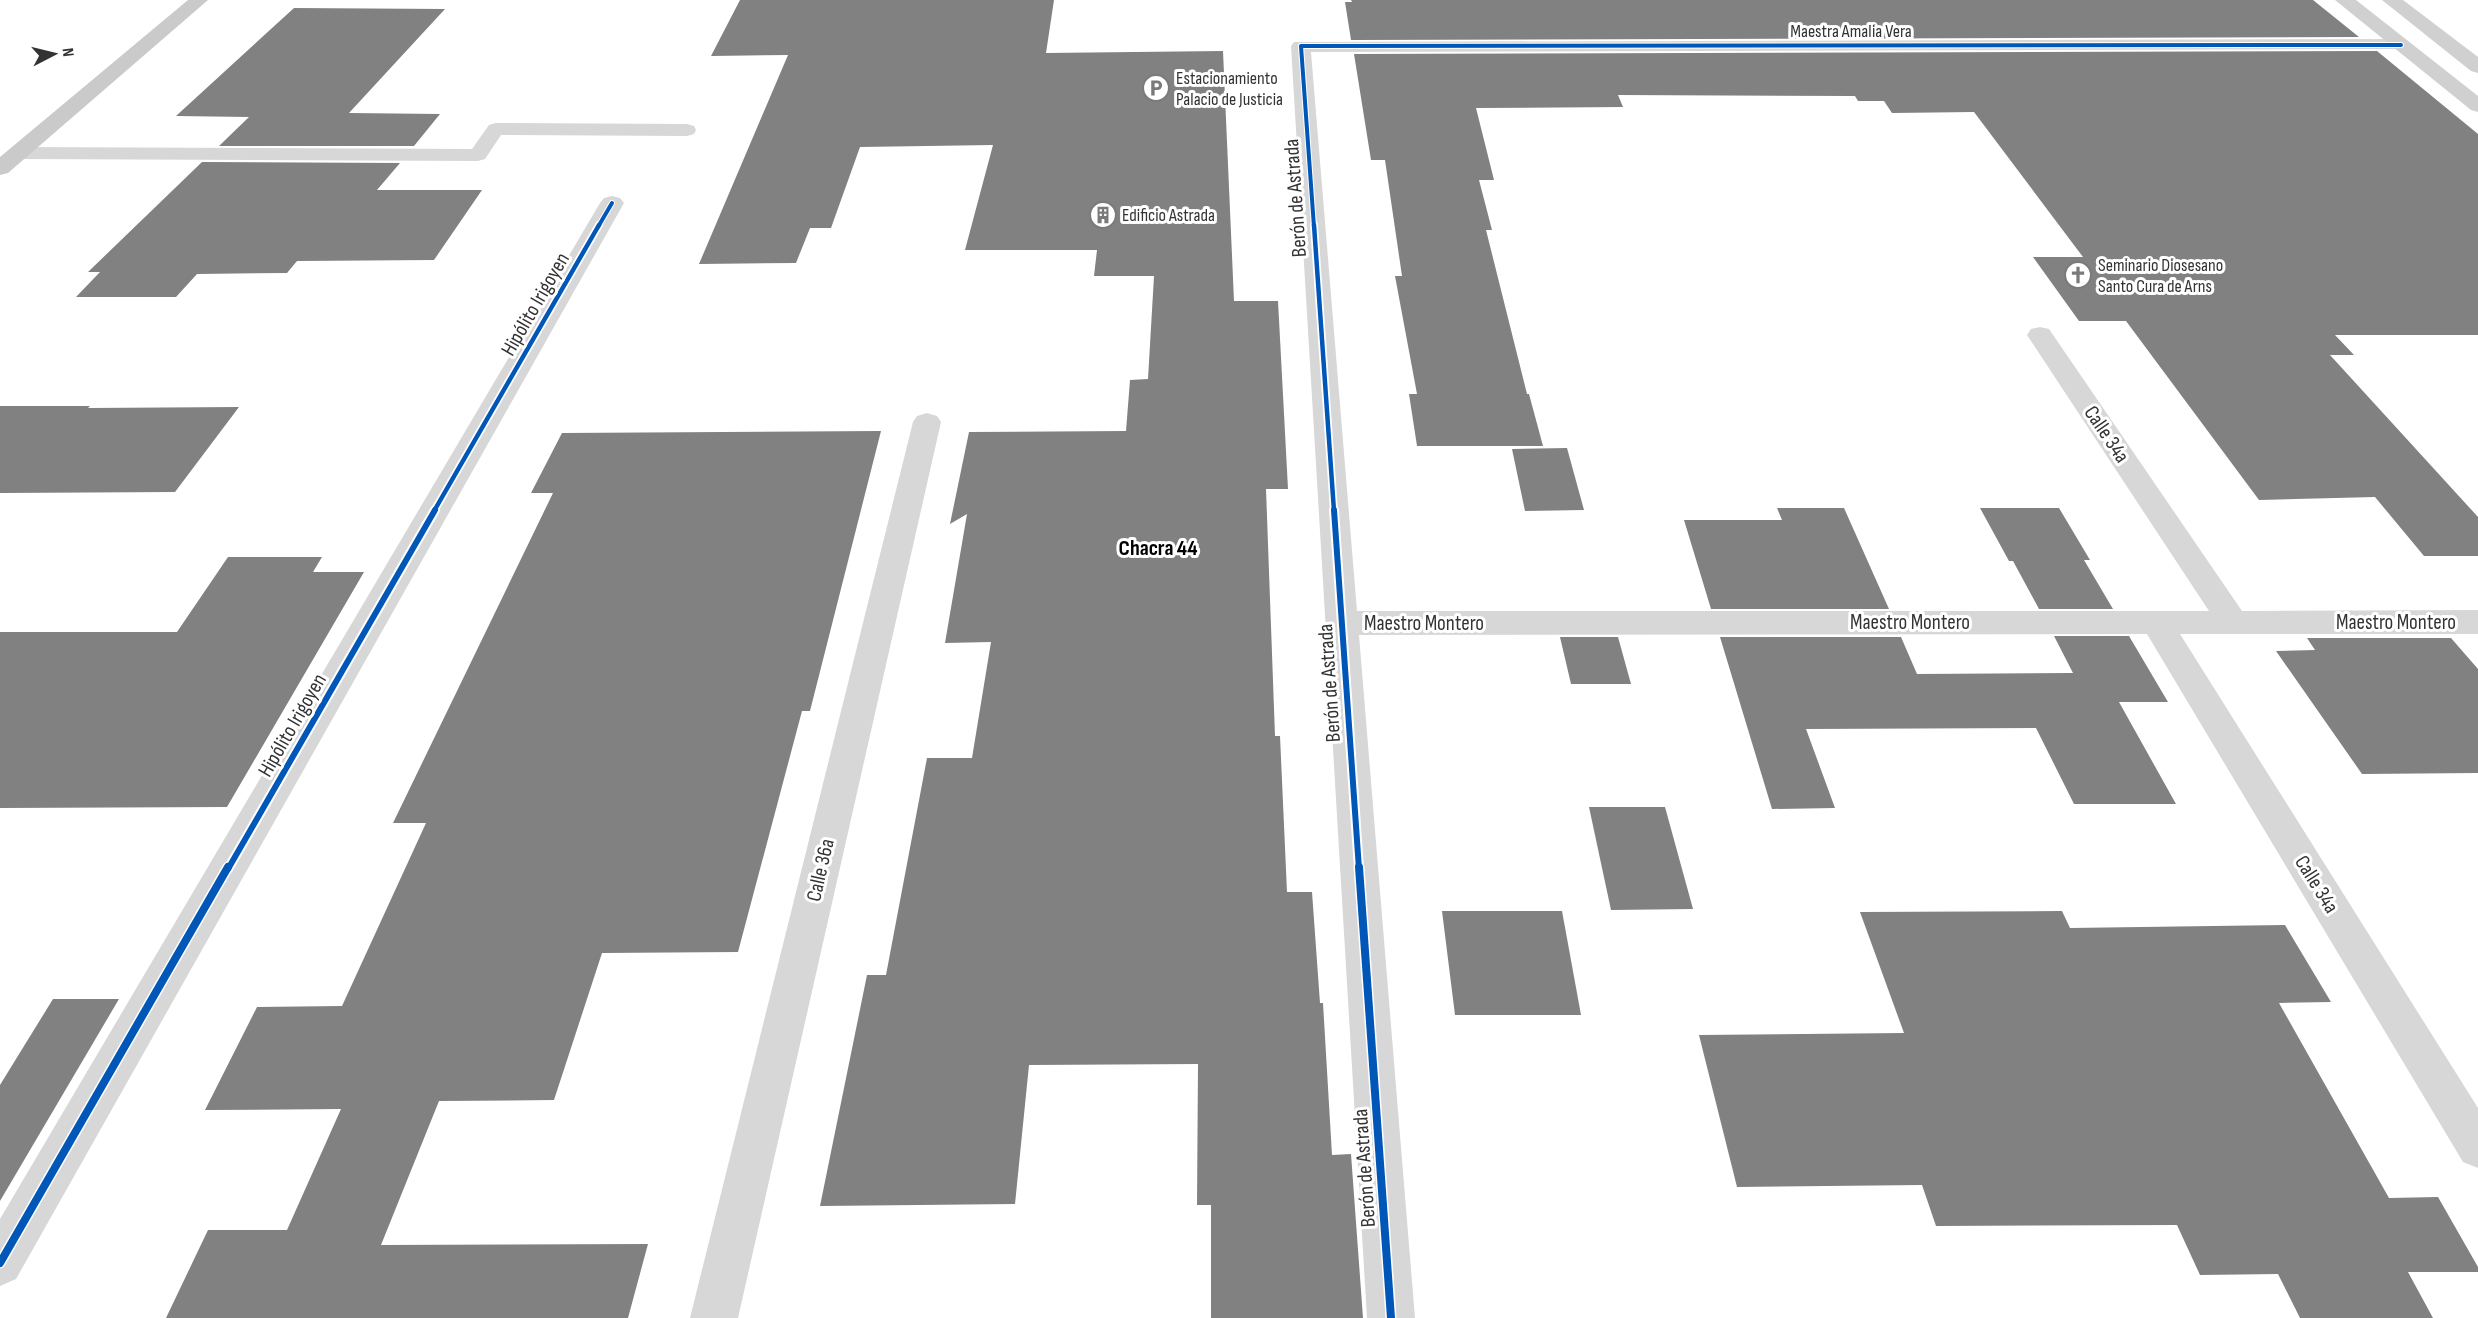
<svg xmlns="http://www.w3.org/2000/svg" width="2478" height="1318" font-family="'Sofia Sans Condensed',sans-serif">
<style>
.building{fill:#818181}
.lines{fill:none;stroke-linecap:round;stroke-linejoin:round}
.service{fill:#d7d7d7;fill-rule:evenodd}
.minor{fill:#d7d7d7;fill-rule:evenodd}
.secondary{fill:#d0d0d0;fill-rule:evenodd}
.primary{fill:#cacaca;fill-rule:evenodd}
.cycleway-far3-casing{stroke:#fff;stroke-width:6}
.cycleway-far2-casing{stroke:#fff;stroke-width:8}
.cycleway-far1-casing{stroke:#fff;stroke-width:10}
.cycleway-casing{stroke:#fff;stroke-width:11}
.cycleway-far3{stroke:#0057b8;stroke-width:4}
.cycleway-far2{stroke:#0057b8;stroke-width:4.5}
.cycleway-far1{stroke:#0057b8;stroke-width:6}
.cycleway{stroke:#0057b8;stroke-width:8}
.labels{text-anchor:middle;stroke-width:6;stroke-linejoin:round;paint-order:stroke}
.far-street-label{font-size:18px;fill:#333;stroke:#fff}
.far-poi-label{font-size:18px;fill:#333;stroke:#fff;text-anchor:start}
.street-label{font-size:21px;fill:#333;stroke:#fff}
.neighbourhood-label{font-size:22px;font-weight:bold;fill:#000;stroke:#fff}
</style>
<rect width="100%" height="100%" fill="#fff"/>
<g class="building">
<path d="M740,0H1054L1046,53L1223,51L1234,301H1278L1288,489H1266L1275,736H1280L1287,892H1312L1320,1003H1323L1332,1155L1351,1154L1363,1318H1211V1205H1197L1198,1064L1029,1065L1015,1204L820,1206L867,975H886L927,758H972L991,642L945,643L967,514L950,524L969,432L1126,431L1130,380L1148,379L1154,276H1094L1097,250H965L993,145L860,147L831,228H810L796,263L699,264L788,55L711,56Z"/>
<path d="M1351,0H2313L2359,37L1351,40L1345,2H1352Z"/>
<path d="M294,8L445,9L349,113L440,114L414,146H219L249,117L176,116Z"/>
<path d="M2377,51L2478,134V335H2335L2354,355H2330L2478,517V556H2424L2375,497L2259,500L2126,321H2079L2033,257H2083L1974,112L1892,113L1884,101H1858L1855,96L1618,95L1623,107L1476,108L1494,180H1479L1492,230H1486L1527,394H1529L1543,446H1417L1409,394H1417L1395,276H1402L1385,160H1371L1354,54Z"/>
<path d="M202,162L400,163L377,190H482L434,260L297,261L287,273L197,274L176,297H76L100,272H88Z"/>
<path d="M0,406H90L88,408L239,407L175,492L0,493Z"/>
<path d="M881,431L810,711H802L738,952L602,953L554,1100L439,1101L381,1245L648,1244L628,1318H166L208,1230H287L341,1109L205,1110L257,1007L342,1006L426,823H393L553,493H531L562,433Z"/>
<path d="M1567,448L1584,510L1525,511L1512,449Z"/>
<path d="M1777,508H1844L1889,609H1711L1684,520H1782Z"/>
<path d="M1980,508H2059L2090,560H2084L2113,609H2039L2013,561H2009Z"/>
<path d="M228,557H322L313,572H364L227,807L0,808V632H177Z"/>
<path d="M2054,636H2129L2168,702H2119L2176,804H2074L2036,728L1806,729L1835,808L1772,809L1720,637H1901L1917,674L2073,673Z"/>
<path d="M1560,637H1618L1631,684H1571Z"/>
<path d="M2307,638H2451L2478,669V773L2362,774L2276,651L2315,650Z"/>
<path d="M1589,807H1665L1693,909L1611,910Z"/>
<path d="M1442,911H1562L1581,1015H1455Z"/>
<path d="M2062,911L2070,928L2285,925L2331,1002L2279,1003L2389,1198L2438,1197L2478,1267V1272H2408L2433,1318H2300L2278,1274L2200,1275L2177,1225L1936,1226L1922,1185L1737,1187L1699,1035L1904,1033L1860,912Z"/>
<path d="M53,999H119L0,1201V1085Z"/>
</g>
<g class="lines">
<path class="service" d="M496,123L687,124L694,126L696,130L694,134L687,136L501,135L485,159L478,161L18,159L11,157L8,153L11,149L18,147L472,149L489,125Z"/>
<g class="minor">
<path d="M2401,39L2408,41L2411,45L2408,49L1311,52L1357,611H2209L2027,335L2031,329L2040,327L2049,329L2242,611L2478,610V634H2180L2478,1108V1168L2463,1162L2147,634L1359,635L1415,1318H1367L1291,46L1294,42Z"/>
<path d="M612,196L620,198L624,203L16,1279L0,1286V1219L600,203L604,198Z"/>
<path d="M927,413L937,416L941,422L738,1318H690L913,422L917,416Z"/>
</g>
<g class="secondary">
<path d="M2335,0H2356L2478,96V112L2471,110Z"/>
<path d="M2382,0H2403L2478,57V73L2471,71Z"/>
</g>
<path class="primary" d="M188,0H208L8,173L0,175V157Z"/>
<defs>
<g id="cycleway-far3">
<path d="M598,227L612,203"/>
<path d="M1314,227L1301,46L2401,45"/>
</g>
<g id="cycleway-far2">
<path d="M1314,225L1334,511"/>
<path d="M434,511L599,225"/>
</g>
<g id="cycleway-far1">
<path d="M1334,510L1359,869"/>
<path d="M228,869L435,510"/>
</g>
<g id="cycleway">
<path d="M1359,867L1391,1318"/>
<path d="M0,1263L228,867"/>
</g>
</defs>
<use href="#cycleway-far3" class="cycleway-far3-casing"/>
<use href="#cycleway-far2" class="cycleway-far2-casing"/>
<use href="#cycleway-far1" class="cycleway-far1-casing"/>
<use href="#cycleway" class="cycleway-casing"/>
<use href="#cycleway-far3" class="cycleway-far3"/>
<use href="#cycleway-far2" class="cycleway-far2"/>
<use href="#cycleway-far1" class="cycleway-far1"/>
<use href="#cycleway" class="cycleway"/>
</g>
<defs>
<symbol id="parking-ring" viewBox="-11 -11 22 22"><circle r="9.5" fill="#fff" stroke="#7a7a7a" stroke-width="1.5"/><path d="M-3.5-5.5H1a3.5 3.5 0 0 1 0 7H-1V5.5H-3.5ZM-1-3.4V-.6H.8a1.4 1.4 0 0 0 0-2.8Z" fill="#7a7a7a"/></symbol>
<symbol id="building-ring" viewBox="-11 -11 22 22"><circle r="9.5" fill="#fff" stroke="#7a7a7a" stroke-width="1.5"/><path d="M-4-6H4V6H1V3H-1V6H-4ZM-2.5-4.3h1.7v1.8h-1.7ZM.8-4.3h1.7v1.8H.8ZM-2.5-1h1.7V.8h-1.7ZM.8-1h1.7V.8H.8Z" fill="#7a7a7a"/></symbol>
<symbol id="church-ring" viewBox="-11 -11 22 22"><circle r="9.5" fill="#fff" stroke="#7a7a7a" stroke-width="1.5"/><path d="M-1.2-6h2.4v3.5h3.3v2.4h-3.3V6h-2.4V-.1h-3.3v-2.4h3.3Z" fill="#7a7a7a"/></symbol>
</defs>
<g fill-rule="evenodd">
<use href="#parking-ring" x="1141" y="73" width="30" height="30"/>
<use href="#building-ring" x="1088" y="200" width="30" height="30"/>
<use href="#church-ring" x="2063" y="260" width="30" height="30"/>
</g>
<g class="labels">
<g class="far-street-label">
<text x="1851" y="37">Maestra Amalia Vera</text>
</g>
<g class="far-poi-label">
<text x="1176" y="84">Estacionamiento<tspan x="1176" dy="21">Palacio de Justicia</tspan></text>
<text x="1122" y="221">Edificio Astrada</text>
<text x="2098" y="271">Seminario Diosesano<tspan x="2098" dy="21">Santo Cura de Arns</tspan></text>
</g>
<g class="street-label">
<text transform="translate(1295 198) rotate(-94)" y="7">Berón de Astrada</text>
<text transform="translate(535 304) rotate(-60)" y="7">Hipólito Irigoyen</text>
<text transform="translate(2107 434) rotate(56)" y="7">Calle 34a</text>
<text x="1910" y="629">Maestro Montero</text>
<text x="2396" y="629">Maestro Montero</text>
<text x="1424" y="630">Maestro Montero</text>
<text transform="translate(1329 683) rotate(-94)" y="7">Berón de Astrada</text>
<text transform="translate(292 725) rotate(-60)" y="7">Hipólito Irigoyen</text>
<text transform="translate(820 870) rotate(-77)" y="7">Calle 36a</text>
<text transform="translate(2317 884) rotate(58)" y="7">Calle 34a</text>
<text transform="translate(1364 1168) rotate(-94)" y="7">Berón de Astrada</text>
</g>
<g class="neighbourhood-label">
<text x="1158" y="555">Chacra 44</text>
</g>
</g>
<g transform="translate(54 54) rotate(83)" stroke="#ffffff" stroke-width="4.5" paint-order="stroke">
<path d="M0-4.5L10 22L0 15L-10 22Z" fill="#333333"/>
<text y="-9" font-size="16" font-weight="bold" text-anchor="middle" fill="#333333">N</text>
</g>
</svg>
